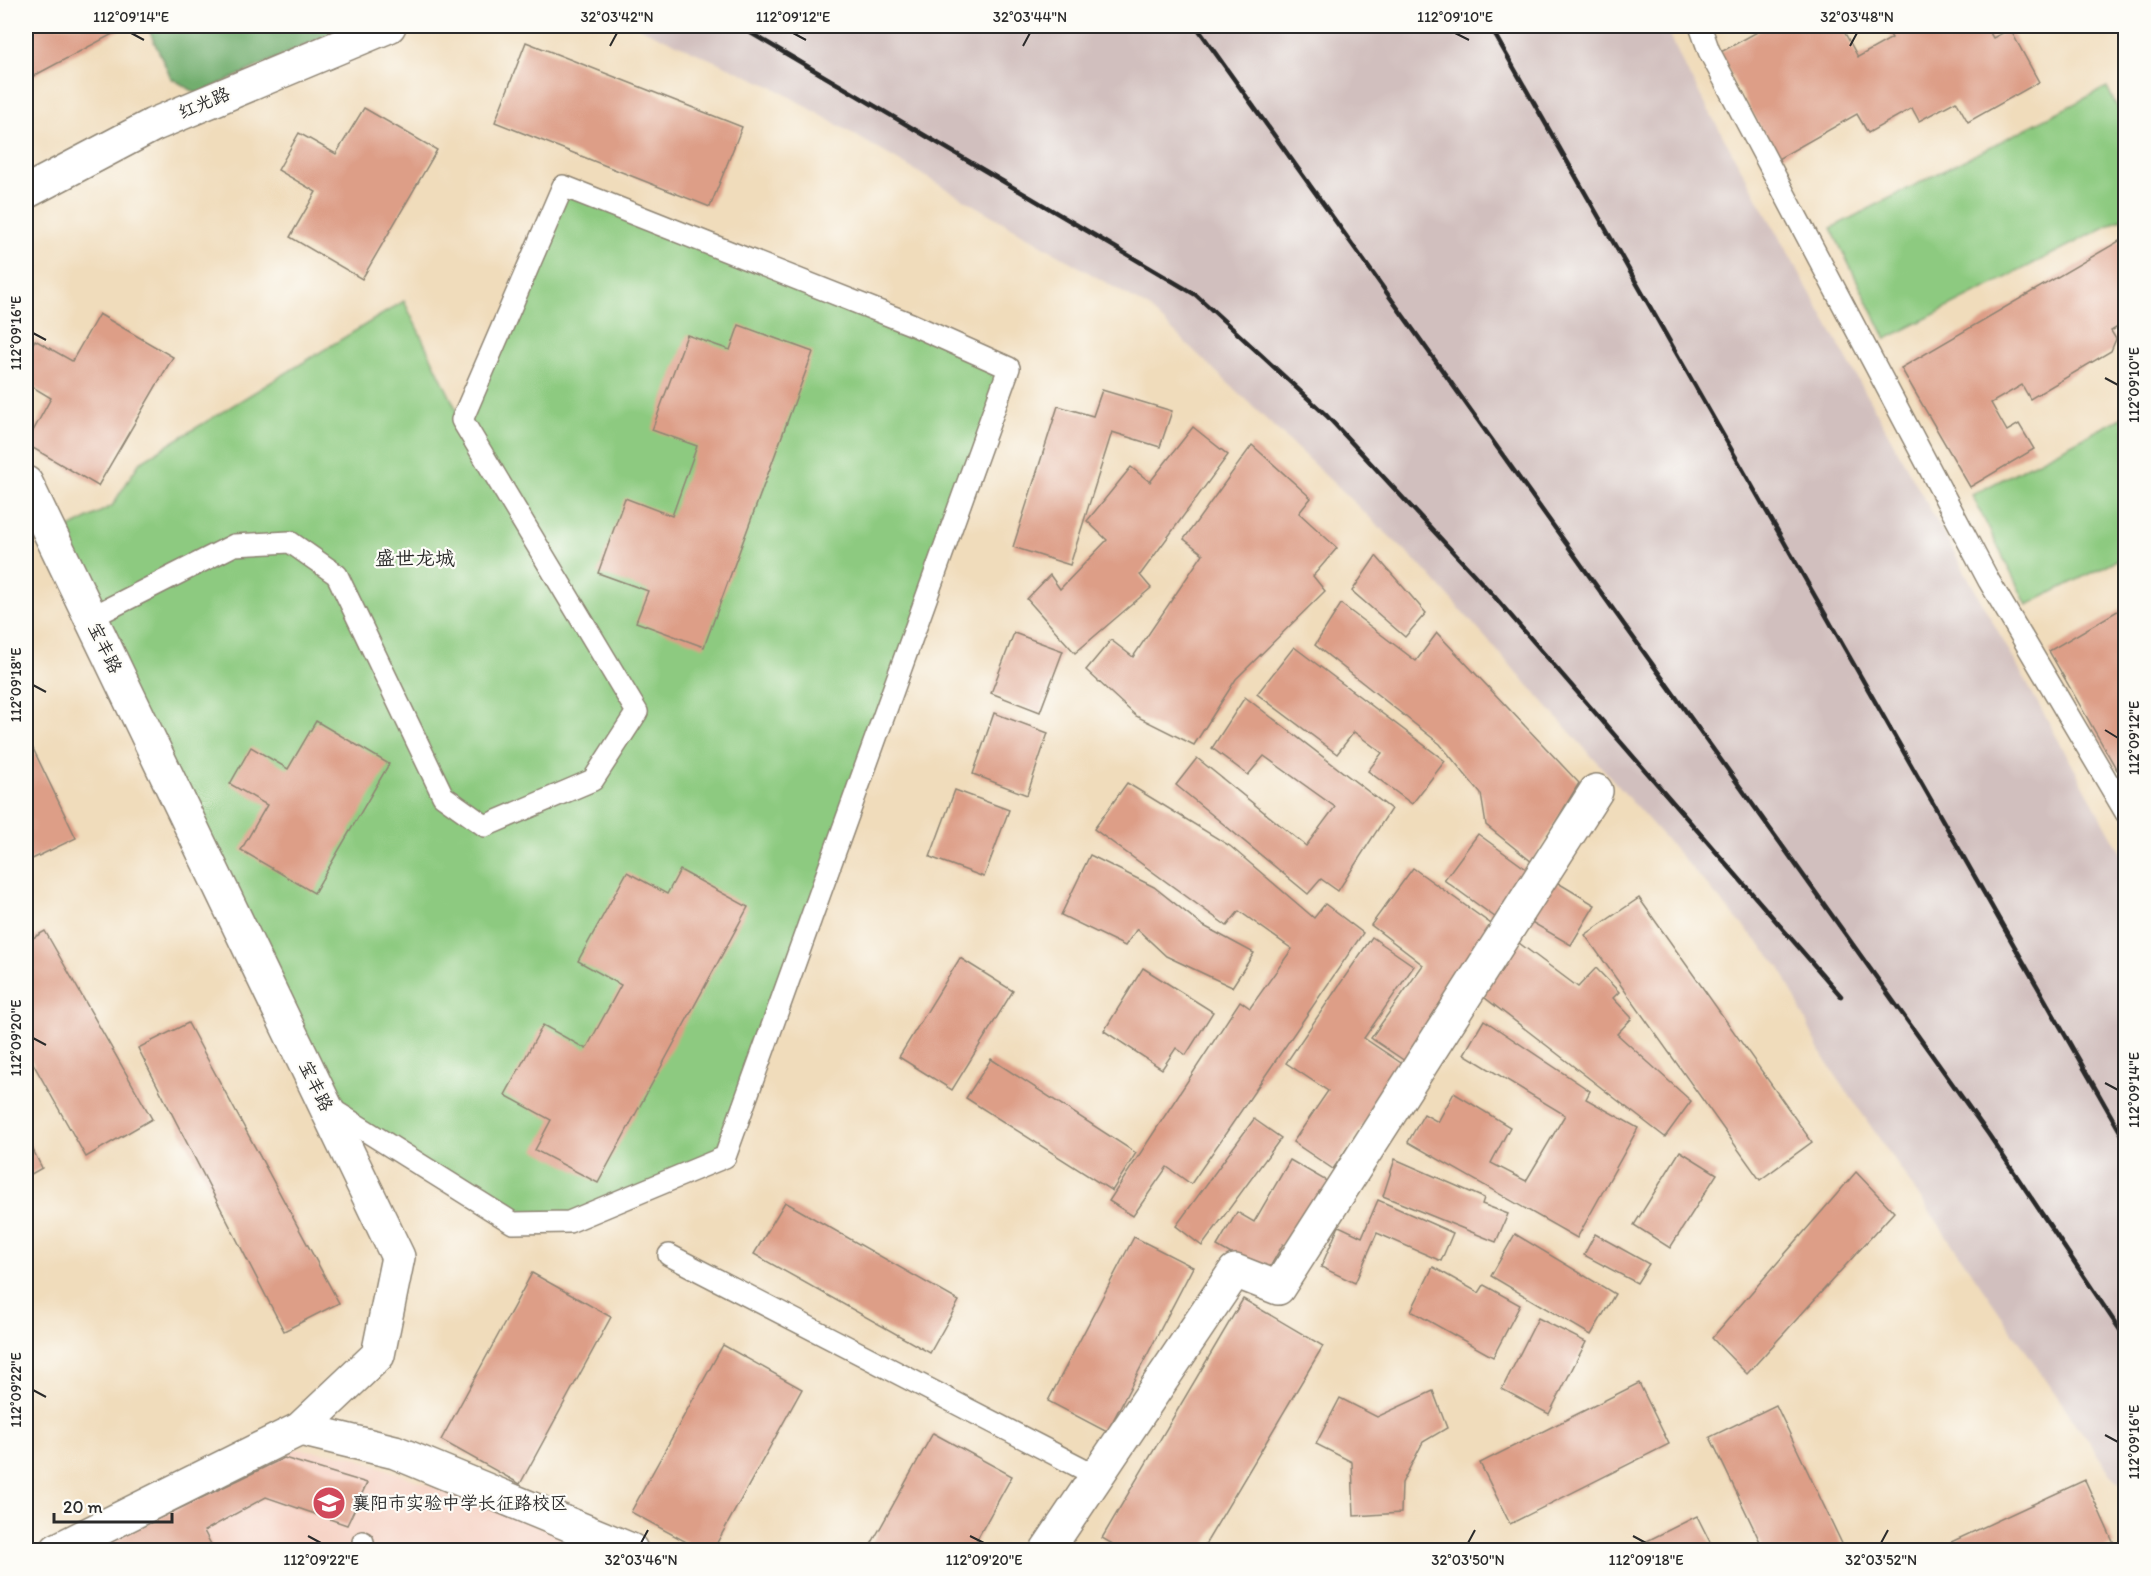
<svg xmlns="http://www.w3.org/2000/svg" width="2151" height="1576" font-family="Itim,'LXGW WenKai TC',sans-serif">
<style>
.built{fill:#f6d2c4}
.industrial{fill:#d1bfbe}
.green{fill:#8dca80;stroke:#5c7a56;stroke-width:1.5}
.forest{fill:#72ae6e;stroke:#4e6c4c;stroke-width:1.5}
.building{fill:#dd9e87}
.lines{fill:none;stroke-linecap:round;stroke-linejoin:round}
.lane-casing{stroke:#8e8473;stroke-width:24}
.street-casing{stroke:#8e8473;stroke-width:36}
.lane{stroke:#fff;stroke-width:21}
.street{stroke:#fff;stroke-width:33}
.rail{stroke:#2b2b2b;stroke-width:4.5}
.ticks{fill:none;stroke:#2b2b2b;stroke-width:2}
.labels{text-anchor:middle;stroke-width:4.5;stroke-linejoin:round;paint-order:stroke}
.street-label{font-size:18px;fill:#2b2b2b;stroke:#fdfcf7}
.poi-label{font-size:18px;fill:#2b2b2b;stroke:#fdfcf7;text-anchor:start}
.neighbourhood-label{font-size:20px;fill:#2b2b2b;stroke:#fdfcf7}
.neatline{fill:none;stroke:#2b2b2b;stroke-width:2}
.ticks-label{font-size:15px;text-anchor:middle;fill:#2b2b2b}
</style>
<rect width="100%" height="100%" fill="#fdfcf7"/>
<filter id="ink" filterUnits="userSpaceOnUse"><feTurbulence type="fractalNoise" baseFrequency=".0167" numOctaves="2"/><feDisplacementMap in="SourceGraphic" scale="12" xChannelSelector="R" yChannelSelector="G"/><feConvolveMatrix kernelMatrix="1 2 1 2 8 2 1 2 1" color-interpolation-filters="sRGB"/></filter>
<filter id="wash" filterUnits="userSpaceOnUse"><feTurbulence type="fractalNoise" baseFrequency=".008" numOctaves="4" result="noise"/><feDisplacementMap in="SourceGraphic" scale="24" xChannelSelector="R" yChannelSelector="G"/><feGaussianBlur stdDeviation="1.35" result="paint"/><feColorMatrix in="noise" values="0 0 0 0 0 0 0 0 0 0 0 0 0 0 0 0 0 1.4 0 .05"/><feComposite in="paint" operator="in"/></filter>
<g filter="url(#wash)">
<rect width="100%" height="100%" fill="#f0dcbb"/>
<path class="built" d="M291,1448L351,1456L602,1550H87Z"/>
<path class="industrial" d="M636,26H1666L1683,64L2125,860V1487L2115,1480L1823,1057L1780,967L1426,571L1149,308L773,87Z"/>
<g class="green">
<path d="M2107,87L2125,123V217L1886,339L1831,228Z"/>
<path d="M563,186L1009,368L725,1157L569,1222L513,1223L325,1105L52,537L112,506L140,462L404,301L461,419Z"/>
<path d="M2125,416V556L2027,605L1972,495Z"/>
</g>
<path class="forest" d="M147,26H347L198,94L171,78Z"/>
<g id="blocks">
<g class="building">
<path d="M26,26H123L124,28L26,80Z"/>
<path d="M1768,26H1841L1858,57L1892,38L1885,26H1986L1993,38L2010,29L2039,82L1968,122L1956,101L1919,121L1912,108L1868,133L1857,114L1778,159L1719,53Z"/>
<path d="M526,42L742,127L710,207L495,122Z"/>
<path d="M364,108L437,150L362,279L290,237L316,192L278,170L299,133L336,154Z"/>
<path d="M2126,237V322L2111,331L2116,339L2111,351L2030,399L2022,385L1991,403L2007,431L2019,424L2034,449L1970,487L1901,368Z"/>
<path d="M99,314L173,357L98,486L26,444L51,398L26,383V356L35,340L72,361Z"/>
<path d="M739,325L813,352L704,647L636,622L648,591L598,573L625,498L672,516L697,446L652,430L687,335L730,350Z"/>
<path d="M1102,390L1172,411L1160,447L1112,432L1070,565L1013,547L1058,406L1093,416Z"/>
<path d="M1193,427L1228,455L1140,575L1151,588L1075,653L1027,599L1050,575L1060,589L1107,540L1087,521L1131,467L1150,482Z"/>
<path d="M1252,445L1311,498L1299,513L1337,548L1313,576L1325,591L1236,679L1194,745L1136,716L1086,670L1111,640L1133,657L1203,554L1184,539Z"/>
<path d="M1376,556L1426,613L1405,637L1352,591Z"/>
<path d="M1341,604L1416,661L1437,633L1579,783L1532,862L1486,825L1481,794L1440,744L1315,645Z"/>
<path d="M2126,606V765L2117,770L2049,651Z"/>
<path d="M1014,633L1063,651L1040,712L991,693Z"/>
<path d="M1294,647L1445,761L1412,804L1368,771L1382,753L1354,732L1337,754L1257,694Z"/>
<path d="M1245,697L1391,809L1338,891L1321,879L1308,894L1176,785L1197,758L1306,846L1335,807L1264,756L1248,775L1212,748Z"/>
<path d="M994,713L1048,733L1027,795L973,774Z"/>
<path d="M316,721L389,764L314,893L241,850L267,805L230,784L251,747L288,769Z"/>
<path d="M26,734L76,838L26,862Z"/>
<path d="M1127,783L1230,846L1314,918L1325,904L1363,933L1191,1184L1167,1167L1133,1216L1109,1201L1240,1001L1250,1008L1292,949L1239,911L1227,926L1094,829Z"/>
<path d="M955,790L1009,810L984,877L930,857Z"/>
<path d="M1478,834L1533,874L1499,920L1444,880Z"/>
<path d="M1090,855L1154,887L1202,925L1254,953L1232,987L1166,956L1137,929L1125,946L1061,915Z"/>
<path d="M1413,868L1498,929L1408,1063L1371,1038L1423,965L1371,925Z"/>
<path d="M680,870L748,907L598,1183L535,1150L551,1120L505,1095L543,1025L586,1049L621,985L578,961L627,872L667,894Z"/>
<path d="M1553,880L1595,905L1571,945L1528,920Z"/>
<path d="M1639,898L1812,1142L1760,1180L1585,935Z"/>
<path d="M45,931L152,1119L86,1157L26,1051V942Z"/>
<path d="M1372,937L1414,966L1364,1038L1404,1065L1333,1169L1293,1142L1328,1091L1286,1063Z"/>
<path d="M1519,943L1578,987L1596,968L1619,992L1613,998L1632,1018L1617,1034L1691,1101L1665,1137L1480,994Z"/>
<path d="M960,958L1013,991L952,1090L899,1057Z"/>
<path d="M1143,968L1213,1012L1186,1055L1176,1048L1162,1069L1104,1031Z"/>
<path d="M1484,1020L1590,1091L1586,1099L1638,1128L1577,1238L1408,1142L1424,1114L1438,1122L1454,1093L1510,1127L1491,1163L1526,1181L1565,1115L1464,1054Z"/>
<path d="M188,1023L339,1303L284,1331L138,1048Z"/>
<path d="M991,1059L1136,1153L1112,1191L966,1098Z"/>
<path d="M1254,1119L1281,1138L1202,1246L1176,1226Z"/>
<path d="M26,1136L42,1168L26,1177Z"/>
<path d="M1680,1151L1717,1174L1670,1248L1634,1225Z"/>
<path d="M1395,1159L1484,1198L1482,1204L1508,1214L1496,1242L1383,1196Z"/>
<path d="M1290,1160L1330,1183L1292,1250L1283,1244L1266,1274L1217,1246L1237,1212L1254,1222Z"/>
<path d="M1856,1172L1894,1212L1747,1374L1712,1338Z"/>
<path d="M1378,1200L1453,1233L1441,1261L1377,1233L1355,1283L1321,1267L1339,1226L1362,1237Z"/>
<path d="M785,1202L959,1301L930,1353L754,1254Z"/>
<path d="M1515,1234L1615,1294L1591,1335L1491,1276Z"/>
<path d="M1595,1234L1649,1264L1637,1283L1584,1255Z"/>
<path d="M1134,1237L1193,1267L1107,1432L1048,1401Z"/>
<path d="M1433,1267L1479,1293L1484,1285L1520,1305L1493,1357L1411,1311Z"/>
<path d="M532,1273L611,1317L520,1484L441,1440Z"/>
<path d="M1243,1299L1323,1346L1202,1550H1123L1102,1538Z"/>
<path d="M1538,1318L1586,1342L1549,1414L1502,1389Z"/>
<path d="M723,1345L802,1389L713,1550H701L631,1512Z"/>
<path d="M1639,1383L1669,1444L1510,1524L1480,1463Z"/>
<path d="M1433,1391L1447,1428L1423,1442L1402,1483L1401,1513L1354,1516L1352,1462L1316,1444L1340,1398L1377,1417Z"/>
<path d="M1776,1405L1845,1550H1764L1710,1437Z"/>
<path d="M933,1433L1012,1476L971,1550H868Z"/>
<path d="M284,1458L367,1483L347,1525L266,1497L204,1531L214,1550H94Z"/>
<path d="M2085,1480L2114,1544L2100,1550H1934Z"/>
<path d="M1697,1516L1714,1550H1629Z"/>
</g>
</g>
</g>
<g filter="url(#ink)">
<use href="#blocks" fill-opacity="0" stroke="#8e8473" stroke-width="1.5"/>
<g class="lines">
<defs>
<g id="lane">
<path d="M1700,26L1709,51L1989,581L2126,813"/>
<path d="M90,618L234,545L290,542L337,575L443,796L485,826L593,780L637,712L462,420L563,186L911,324L1009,368L725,1157L569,1222L513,1223L328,1107"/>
<path d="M669,1255L1097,1476"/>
<path d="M363,1542L364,1550"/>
</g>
<g id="street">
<path d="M26,192L153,125L389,26"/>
<path d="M26,483L398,1257L378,1355L300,1429L57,1550"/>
<path d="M300,1429L395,1452L631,1550"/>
<path d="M1047,1550L1235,1271L1278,1288L1596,791"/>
</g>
</defs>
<use href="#lane" class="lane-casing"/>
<use href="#street" class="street-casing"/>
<use href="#lane" class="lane"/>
<use href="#street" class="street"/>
<g class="rail">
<path d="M739,26L1196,295L1327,416L1493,595L1841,996"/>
<path d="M1196,26L1989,1135L2126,1339"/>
<path d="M1490,26L2126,1142"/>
</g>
</g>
</g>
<path class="ticks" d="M131,33L144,40M793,33L806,40M1455,33L1469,40M610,46L617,33M1023,46L1030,33M1850,46L1857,33M33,333L46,340M2105,378L2118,385M33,685L46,692M2105,730L2118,738M33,1038L46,1045M2105,1083L2118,1090M33,1390L46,1397M2105,1435L2118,1442M308,1536L321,1543M970,1536L984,1543M1633,1536L1646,1543M641,1543L648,1530M1468,1543L1475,1530M1881,1543L1888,1530"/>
<defs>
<symbol id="school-disc" viewBox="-11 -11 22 22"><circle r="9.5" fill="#d1495b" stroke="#fdfcf7"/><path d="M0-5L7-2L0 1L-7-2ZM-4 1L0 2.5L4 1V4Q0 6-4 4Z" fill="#fff"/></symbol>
</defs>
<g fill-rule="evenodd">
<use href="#school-disc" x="310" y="1484" width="38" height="38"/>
</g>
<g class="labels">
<g class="street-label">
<text transform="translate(204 103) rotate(-23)" y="6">红光路</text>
<text transform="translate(105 648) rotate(64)" y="6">宝丰路</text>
<text transform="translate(316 1086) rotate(64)" y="6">宝丰路</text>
</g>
<g class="poi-label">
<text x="352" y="1509">襄阳市实验中学长征路校区</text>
</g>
<g class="neighbourhood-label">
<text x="415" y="565">盛世龙城</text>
</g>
</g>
<rect width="2151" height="1576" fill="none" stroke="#fdfcf7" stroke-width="66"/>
<path d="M54 1513v9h118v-9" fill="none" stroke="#2b2b2b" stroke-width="3"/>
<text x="63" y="1513" font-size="18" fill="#2b2b2b" stroke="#fdfcf7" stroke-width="4.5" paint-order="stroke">20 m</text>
<rect x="33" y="33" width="2085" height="1510" class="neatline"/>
<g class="ticks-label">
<text x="131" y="22">112°09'14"E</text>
<text x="617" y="22">32°03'42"N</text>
<text x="793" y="22">112°09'12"E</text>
<text x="1030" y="22">32°03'44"N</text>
<text x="1455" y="22">112°09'10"E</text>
<text x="1857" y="22">32°03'48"N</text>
<text transform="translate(16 333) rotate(-90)" y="5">112°09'16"E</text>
<text transform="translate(2134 385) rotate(-90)" y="5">112°09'10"E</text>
<text transform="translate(16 685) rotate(-90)" y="5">112°09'18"E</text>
<text transform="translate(2134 738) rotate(-90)" y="5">112°09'12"E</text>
<text transform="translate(16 1038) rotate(-90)" y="5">112°09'20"E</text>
<text transform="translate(2134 1090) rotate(-90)" y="5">112°09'14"E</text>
<text transform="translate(16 1390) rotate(-90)" y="5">112°09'22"E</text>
<text transform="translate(2134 1442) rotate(-90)" y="5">112°09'16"E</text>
<text x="321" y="1565">112°09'22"E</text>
<text x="641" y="1565">32°03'46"N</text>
<text x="984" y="1565">112°09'20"E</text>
<text x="1468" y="1565">32°03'50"N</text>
<text x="1646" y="1565">112°09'18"E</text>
<text x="1881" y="1565">32°03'52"N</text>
</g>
</svg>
